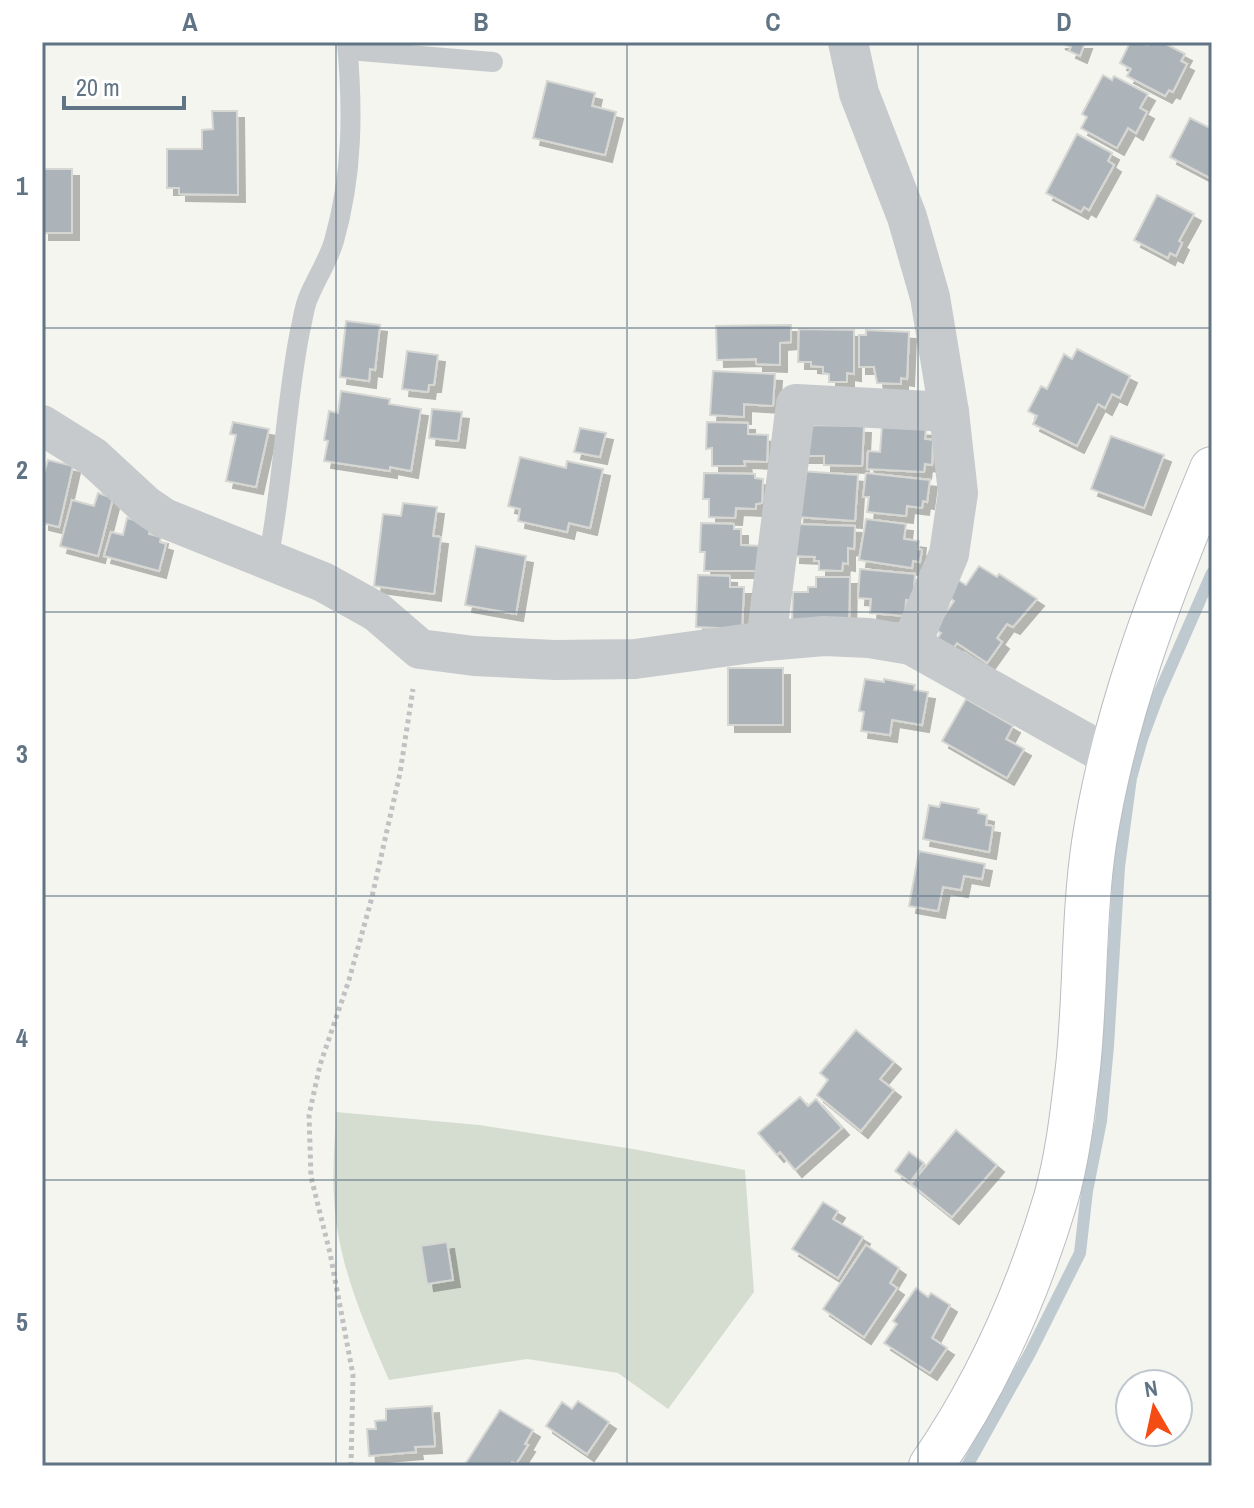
<svg xmlns="http://www.w3.org/2000/svg" width="1254" height="1508" font-family="'Archivo Narrow',sans-serif">
<style>
.green{fill:#d5ddd1}
.lines{fill:none;stroke-linecap:round;stroke-linejoin:round}
.stream{stroke:#bfcad0;stroke-width:12}
.building{fill:#acb4ba;stroke:#d6d6d3;stroke-width:2;filter:url(#shadow)}
.secondary-casing{stroke:#b8bdc2;stroke-width:46}
.path{stroke:#c0c1c3;stroke-width:5;stroke-dasharray:4 4;stroke-linecap:butt}
.lane{stroke:#c7cacd;stroke-width:20}
.street{stroke:#c7cacd;stroke-width:40}
.secondary{stroke:#fff;stroke-width:44}
.grid{fill:none;stroke:#617485;stroke-width:2;stroke-opacity:0.55}
.neatline{fill:none;stroke:#617485;stroke-width:3}
.grid-label{font-size:26px;text-anchor:middle;font-weight:bold;fill:#617485}
</style>
<defs>
<filter id="shadow"><feDropShadow dx="7" dy="7" stdDeviation="0" flood-color="#0004"/></filter>
</defs>
<rect width="100%" height="100%" fill="#f5f5f0"/>
<path class="green" d="M336,1112L479,1125L633,1149L745,1170L754,1292L668,1409L618,1373L527,1359L389,1380C364,1323 337,1262 334,1198C332,1170 335,1140 336,1112Z"/>
<g class="lines">
<path class="stream" d="M967,1466L1030,1353L1080,1253L1087,1191L1101,1121L1108,1046L1119,867L1131,778L1142,739L1158,696L1212,573"/>
</g>
<g class="building">
<path d="M1058,42H1085L1080,56L1069,51L1071,47Z"/>
<path d="M1130,42L1148,45L1150,42H1162L1185,54L1181,61L1187,64L1173,92L1169,90L1165,96L1127,76L1131,69L1120,63Z"/>
<path d="M1103,75L1112,80L1114,76L1148,94L1140,108L1147,112L1136,133L1128,128L1117,148L1081,128L1087,117L1082,114Z"/>
<path d="M547,81L595,93L592,106L616,112L605,155L533,138Z"/>
<path d="M212,111H237L238,195L179,194V188H167V149H202V130L213,129Z"/>
<path d="M1190,118L1212,129V179L1170,157Z"/>
<path d="M1077,134L1112,153L1108,161L1114,165L1089,210L1084,207L1081,212L1046,193Z"/>
<rect x="42" y="169" width="30" height="64"/>
<path d="M1157,195L1194,214L1179,241L1182,243L1176,256L1170,253L1168,258L1134,240Z"/>
<path d="M346,321L380,325L375,370L370,369L369,381L340,377Z"/>
<path d="M791,325V342L780,343V365L756,364V359L717,360L716,326Z"/>
<path d="M799,329L854,330V374L847,373V382H829V374L823,373V367L811,366V362H798Z"/>
<path d="M866,330L909,332L907,379L901,378V384L877,383L874,367H859V335H866Z"/>
<path d="M1077,349L1130,376L1120,398L1112,394L1105,408L1098,404L1077,446L1033,424L1037,416L1028,411L1041,386L1047,389L1064,354L1072,359Z"/>
<path d="M407,351L438,355L434,385H429L428,392L402,389Z"/>
<path d="M713,371L775,374L773,406L744,404V417L710,415Z"/>
<path d="M341,391L390,399L389,404L421,409L411,471L390,467V471L324,461L328,441L324,440L329,411L338,413Z"/>
<path d="M432,409L462,412L458,441L429,438Z"/>
<path d="M233,422L269,429L256,487L226,481L236,435L230,434Z"/>
<path d="M707,422L748,423V434L768,435L767,462L744,461L745,466H712V448L706,449Z"/>
<path d="M809,425L864,426L862,466L824,465V456H802Z"/>
<path d="M882,426L926,429L925,439L933,440L932,465L925,464L924,472L867,469L868,451L880,452Z"/>
<path d="M580,428L606,433L600,457L574,452Z"/>
<path d="M1111,436L1164,455L1144,508L1091,489Z"/>
<path d="M520,457L566,468L567,461L603,469L590,528L569,523L567,532L518,521L520,509L508,506Z"/>
<path d="M48,460L73,466L59,527L42,523V480Z"/>
<path d="M800,471L858,475L855,521L797,517Z"/>
<path d="M704,473L755,474V478L763,479L762,503L756,504V509L736,508L735,518L709,517V499H703Z"/>
<path d="M866,473L930,480L927,502L923,501L922,508L907,506L906,516L867,512L869,497H863Z"/>
<path d="M98,493L113,498L98,556L60,546L72,500L94,506Z"/>
<path d="M403,503L437,507L433,536L441,537L434,594L374,586L383,514L401,516Z"/>
<path d="M127,518L142,522L150,529L149,534L161,537L160,542L166,544L159,571L104,556L111,532L123,535Z"/>
<path d="M866,519L906,524L904,539L919,541L918,549L922,550L920,562L913,561L912,568L859,560Z"/>
<path d="M701,523L734,524V529H741V545L762,546L761,571H704L705,552H700Z"/>
<path d="M794,524L855,526L854,549L848,548V564L843,563L842,571L819,570V561H814L815,557L793,556Z"/>
<path d="M476,546L526,556L516,614L465,605Z"/>
<path d="M979,566L997,577L999,574L1037,599L1013,627L1007,624L997,638L1002,642L987,663L957,643L952,650L937,639L941,633L935,629L954,601L947,596L958,580L966,585Z"/>
<path d="M860,569L915,574L913,601L906,600L905,616L870,613L871,599L858,598Z"/>
<path d="M698,575L730,576V587H744L742,629L696,627Z"/>
<path d="M816,577H850L849,624L792,621L793,592H808V587H816Z"/>
<rect x="728" y="668" width="55" height="57"/>
<path d="M865,679L884,682V679L915,685L914,690L928,692L922,725L892,720L890,735L861,731L864,712L859,711Z"/>
<path d="M966,699L1013,726L1006,739L1024,749L1007,778L942,741Z"/>
<path d="M941,802L979,809L978,813L987,815L986,825L993,826L989,852L923,839L929,805L939,807Z"/>
<path d="M919,851L985,864L982,879L964,876L961,890L943,887L938,911L909,906Z"/>
<path d="M856,1030L894,1062L880,1079L894,1090L861,1131L817,1095L828,1080L820,1073Z"/>
<path d="M800,1097L808,1106L816,1099L842,1128L795,1170L780,1152L777,1155L758,1133Z"/>
<path d="M956,1130L997,1165L952,1217L911,1184Z"/>
<path d="M909,1152L924,1163L910,1182L895,1171Z"/>
<path d="M823,1202L838,1211L833,1219L863,1237L838,1278L792,1249Z"/>
<path d="M447,1242L453,1280L427,1284L421,1246Z"/>
<path d="M866,1245L899,1268L890,1283L897,1288L864,1337L823,1309Z"/>
<path d="M916,1288L928,1297L931,1293L950,1305L932,1338L947,1348L930,1373L884,1343L897,1324L893,1321Z"/>
<path d="M578,1401L609,1422L587,1454L546,1426L562,1402L572,1409Z"/>
<path d="M432,1406L435,1446L415,1447L416,1452L369,1456L367,1429H376L375,1421L386,1420V1409Z"/>
<path d="M500,1410L533,1430L525,1444L528,1445L516,1464L512,1462L510,1466H464Z"/>
</g>
<g class="lines">
<defs>
<path id="secondary" d="M931,1466C987,1385 1028,1292 1056,1198C1068,1156 1073,1110 1078,1067C1086,993 1083,917 1094,843C1114,713 1162,590 1212,469"/>
</defs>
<use href="#secondary" class="secondary-casing"/>
<path class="path" d="M351,1466L353,1375L330,1253L311,1177L309,1115L320,1065L349,980L371,901L400,773L413,689"/>
<g class="lane">
<path d="M348,50L493,62"/>
<path d="M268,560C283,485 285,407 300,331C303,320 304,306 309,296C317,277 328,261 334,241C353,174 353,110 347,42"/>
</g>
<g class="street">
<path d="M848,42L859,93L907,217L930,297L949,412L958,493L949,554L911,645"/>
<path d="M42,425L93,457L145,505L164,518L323,582L377,612L420,649L474,656L555,660L635,659L766,641L824,636L869,638L911,645L1111,757"/>
<path d="M766,641L796,404L949,412"/>
</g>
<use href="#secondary" class="secondary"/>
</g>
<path class="grid" d="M336,42V1466M627,42V1466M918,42V1466M42,328H1212M42,612H1212M42,896H1212M42,1180H1212"/>
<rect width="1254" height="1508" fill="none" stroke="#ffffff" stroke-width="88"/>
<g transform="translate(1154 1408) rotate(351)"><circle r="38" fill="#ffffff" stroke="#c0c7ce" stroke-width="2"/>
<path d="M0-6L14 30L0 20L-14 30Z" fill="#f44c12"/>
<text y="-12" font-size="22" font-weight="bold" text-anchor="middle" fill="#617485">N</text>
</g>
<path d="M64 96v12h120v-12" fill="none" stroke="#617485" stroke-width="4"/>
<text x="76" y="96" font-size="24" fill="#617485" stroke="#ffffff" stroke-width="6" paint-order="stroke">20 m</text>
<rect x="44" y="44" width="1166" height="1420" class="neatline"/>
<g class="grid-label">
<text x="190" y="31">A</text>
<text x="481" y="31">B</text>
<text x="773" y="31">C</text>
<text x="1064" y="31">D</text>
<text x="22" y="195">1</text>
<text x="22" y="479">2</text>
<text x="22" y="763">3</text>
<text x="22" y="1047">4</text>
<text x="22" y="1331">5</text>
</g>
</svg>
